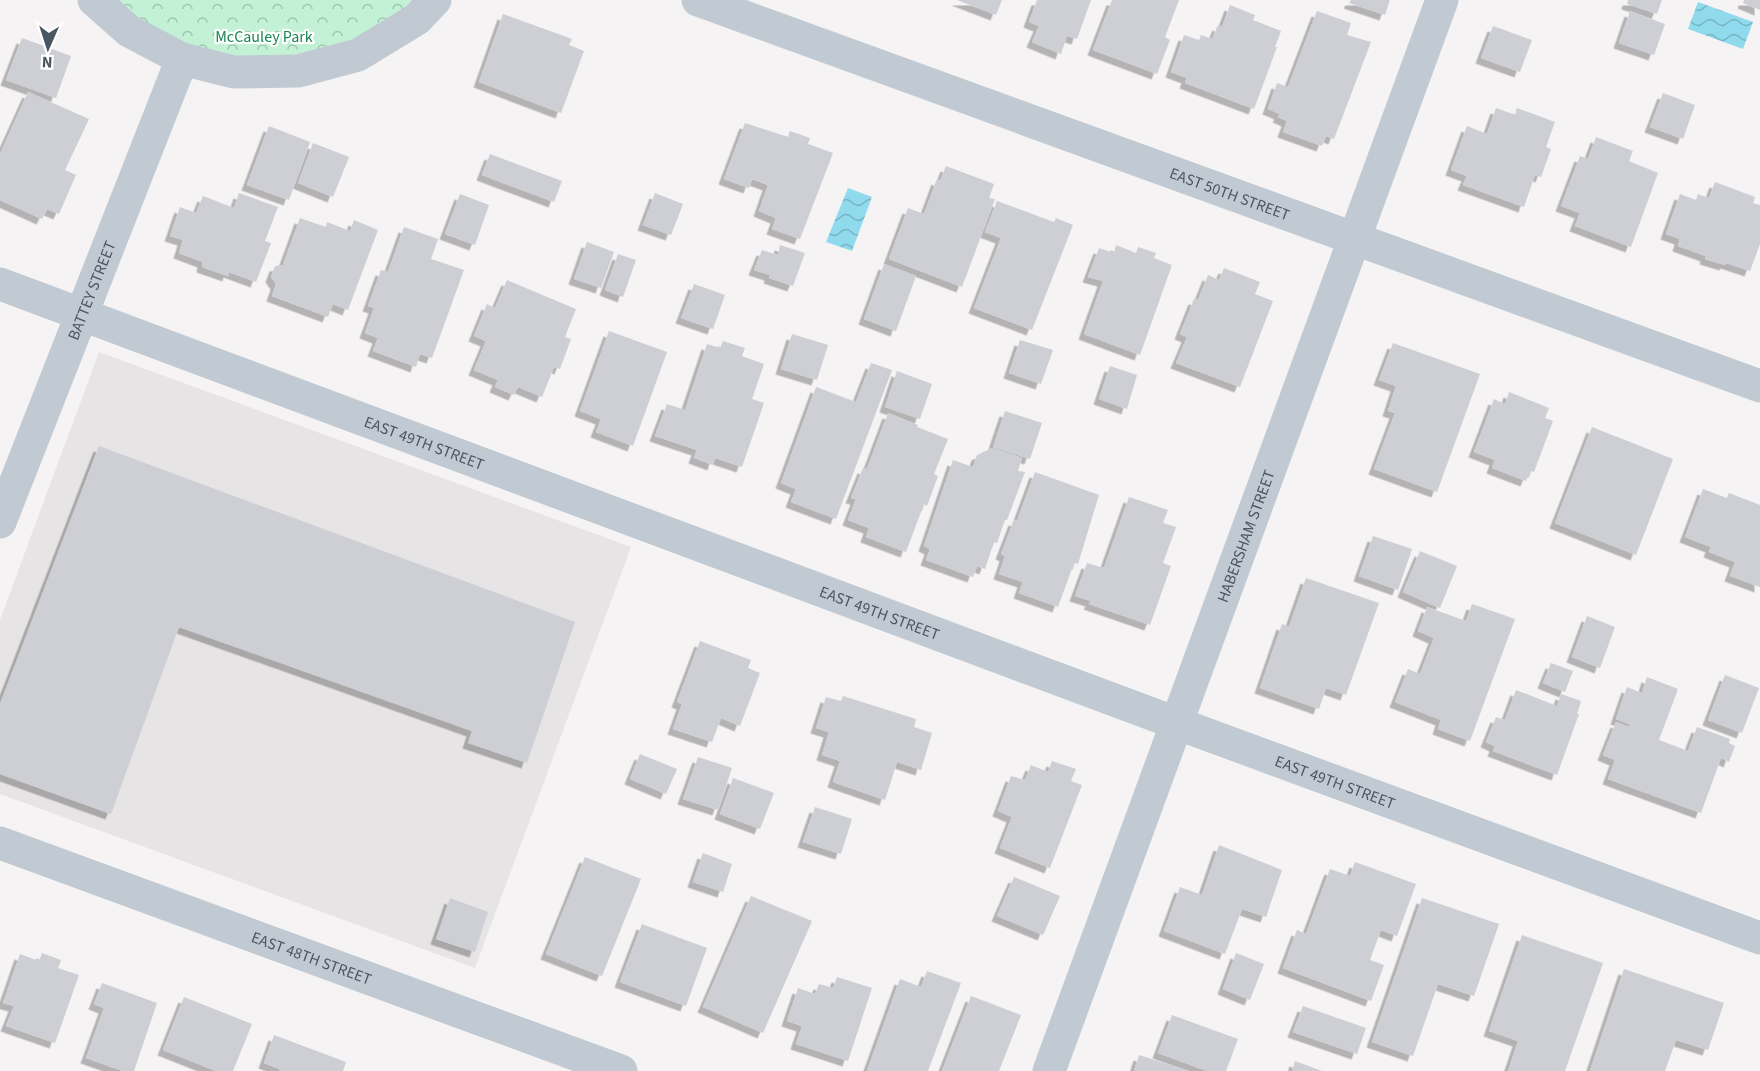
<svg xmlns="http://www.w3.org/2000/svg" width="1760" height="1071" font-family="'Source Sans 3',sans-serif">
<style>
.education{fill:#e6e4e5}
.forest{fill:url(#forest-crowns)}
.water{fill:url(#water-waves)}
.building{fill:#cdcfd5;filter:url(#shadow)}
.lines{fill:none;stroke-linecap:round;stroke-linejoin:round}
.minor{stroke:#c1cad2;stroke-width:33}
.labels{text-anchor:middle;stroke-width:4.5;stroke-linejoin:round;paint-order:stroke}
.park-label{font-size:16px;fill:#17864f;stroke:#fff}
.street-label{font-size:16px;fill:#4a5661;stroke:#fff}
</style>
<defs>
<pattern id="forest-crowns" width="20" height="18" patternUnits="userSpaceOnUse" patternTransform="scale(1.5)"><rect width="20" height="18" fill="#c3f1d5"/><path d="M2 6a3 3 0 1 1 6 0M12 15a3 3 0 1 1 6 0" fill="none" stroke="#a0c6b0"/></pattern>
<pattern id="water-waves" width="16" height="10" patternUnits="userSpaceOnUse" patternTransform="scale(1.5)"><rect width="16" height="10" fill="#90daee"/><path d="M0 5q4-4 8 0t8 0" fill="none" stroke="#78b4c4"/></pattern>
<filter id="shadow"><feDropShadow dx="-5.5" dy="5.5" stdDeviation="0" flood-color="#0004"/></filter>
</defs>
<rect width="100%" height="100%" fill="#f5f3f3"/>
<path class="education" d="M99,352L631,547L475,968L0,794V620Z"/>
<path class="forest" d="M94,0H435L358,55L234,72Z"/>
<g class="water">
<path d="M1698,2L1753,22L1743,49L1688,29Z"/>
<path d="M848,188L872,197L852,251L826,242Z"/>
</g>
<g class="building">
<path d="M957,0H1002L996,15Z"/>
<path d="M1037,0H1091L1077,39L1067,36L1061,54L1032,42L1039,26L1029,22Z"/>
<path d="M1112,0H1179L1165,37L1170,40L1157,74L1093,50Z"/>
<path d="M1351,0H1390L1385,15L1349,3Z"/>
<path d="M1628,0H1662L1657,14L1627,4Z"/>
<path d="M1744,0H1760V10L1743,3Z"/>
<path d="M1230,5L1255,15L1253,20L1281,31L1275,47H1277L1254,109L1185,83L1187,78L1171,72L1184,35L1199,40L1201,35L1212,39L1218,25L1222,27Z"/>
<path d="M1317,11L1351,23L1347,35L1371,42L1334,139L1326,136L1322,146L1283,132L1287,121L1278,117L1280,114L1268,109L1277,83L1288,87Z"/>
<path d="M1630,11L1665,24L1654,55L1619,43Z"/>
<path d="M503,14L572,39L569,45L584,51L561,113L479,82Z"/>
<path d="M1493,26L1532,40L1520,72L1481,58Z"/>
<path d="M22,38L71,56L56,98L6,80Z"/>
<path d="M28,92L89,119L65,170L76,175L59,214L47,209L42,219L0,200V154Z"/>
<path d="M1663,93L1695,105L1683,139L1650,127Z"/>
<path d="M1496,108L1515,115L1517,108L1555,122L1546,147L1551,149L1541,177L1535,175L1524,207L1463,185L1467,176L1451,170L1467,126L1487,134Z"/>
<path d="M745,123L788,137L790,131L810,138L808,144L833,153L800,239L772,229L776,218L759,211L768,185L752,179L749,188L724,179Z"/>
<path d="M269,126L310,142L289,200L247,185Z"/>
<path d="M1596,137L1633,151L1629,161L1658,173L1631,247L1575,226L1580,213L1561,206L1580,156L1588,159Z"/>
<path d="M313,143L349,157L333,197L298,183Z"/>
<path d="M490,154L562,181L554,202L482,175Z"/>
<path d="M946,166L994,184L989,198L995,199L962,287L889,259L908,208L924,214L937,179L940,181Z"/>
<path d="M1715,182L1755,197L1753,203L1760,205V244L1750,271L1726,263L1725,265L1705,259L1706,256L1678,246L1680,239L1666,234L1680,194L1696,200L1698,194L1709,198Z"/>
<path d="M239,193L278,207L265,241L271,243L256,282L229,272L228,276L202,267L203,262L179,253L183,240L170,236L180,207L196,213L203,196L234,208Z"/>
<path d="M655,193L683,204L671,235L643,225Z"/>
<path d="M460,194L489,205L475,245L445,234Z"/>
<path d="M997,201L1054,222L1056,218L1073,225L1032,330L974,308L1001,238L985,232Z"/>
<path d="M300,218L326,227L327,222L350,231L354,220L378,230L348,310L333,304L328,317L272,296L276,284L271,277L275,266L283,265Z"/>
<path d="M404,227L438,239L431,259L464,270L432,358L420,354L416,367L373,351L378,338L365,333L374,308L368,306L381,270L388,272Z"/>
<path d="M587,242L614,252L601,288L574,279Z"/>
<path d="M780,245L805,253L793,286L769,278L770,275L754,270L762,250L778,255Z"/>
<path d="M1116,245L1136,253L1138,247L1156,253L1154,258L1172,265L1140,355L1084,334L1103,281L1088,277L1099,248L1114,253Z"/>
<path d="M618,254L636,260L623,297L605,290Z"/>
<path d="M884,264L916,276L896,331L864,319Z"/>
<path d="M1224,268L1260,282L1255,294L1273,301L1240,387L1176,363L1187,337L1180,334L1194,299L1198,300L1208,275L1219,280Z"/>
<path d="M507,280L576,309L565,337L571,339L560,369L554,367L542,397L518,387L514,395L495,387L498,380L474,370L486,341L474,336L487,304L495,308Z"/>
<path d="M694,284L725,295L713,329L681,318Z"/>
<path d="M609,331L667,352L633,446L596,432L601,419L580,411Z"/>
<path d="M792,334L828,345L817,380L781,369Z"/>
<path d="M1020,340L1053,350L1041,384L1009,373Z"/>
<path d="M723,341L745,348L742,356L764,364L752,399L764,403L742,467L715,458L713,465L694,458L697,450L655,436L667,404L685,410L707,344L720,348Z"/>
<path d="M1393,343L1480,374L1437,492L1374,469L1395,413L1388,411L1396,386L1379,380Z"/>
<path d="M871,363L892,370L836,519L791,502L796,489L781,483L816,387L856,402Z"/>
<path d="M1110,366L1137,375L1127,409L1099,399Z"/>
<path d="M897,371L932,384L920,419L885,407Z"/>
<path d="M1509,392L1549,408L1545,418L1553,421L1534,472L1530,471L1526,481L1492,468L1495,460L1474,452L1494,399L1505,404Z"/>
<path d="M1005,411L1042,423L1030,459L993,447Z"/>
<path d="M888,413L918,425L917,427L948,439L934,474L938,476L927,506L924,504L906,552L866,537L869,528L848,520L856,499L851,498L863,468L867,469Z"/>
<path d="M1592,427L1673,459L1636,555L1555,523Z"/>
<path d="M99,446L575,622L527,763L468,743L472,731L179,627L111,814L0,774V704Z"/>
<path d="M992,448L1022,458L1018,471L1025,472L1007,520H1005L997,543L994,542L985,569L977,566L973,577L926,560L930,549L924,546L953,460L973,467L977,455Z"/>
<path d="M1035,472L1099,495L1078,564L1074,563L1058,607L1019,593L1023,582L999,574L1005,556L1001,554L1014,520L1017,521Z"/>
<path d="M1703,489L1727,498L1729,493L1760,505V587L1730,576L1735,562L1709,552L1711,547L1685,537Z"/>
<path d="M1129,497L1168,510L1163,523L1176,527L1163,563L1171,566L1150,625L1089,604L1091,601L1075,596L1087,563L1104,568Z"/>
<path d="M1373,536L1412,549L1398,590L1359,576Z"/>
<path d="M1420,551L1457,566L1440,608L1403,592Z"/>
<path d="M1306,578L1379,603L1346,695L1326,688L1319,709L1260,688L1282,624L1289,627Z"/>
<path d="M1472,604L1515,619L1470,741L1438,729L1441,720L1395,702L1408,669L1420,674L1434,638L1418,631L1427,607L1466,621Z"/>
<path d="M1587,616L1615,627L1600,668L1572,657Z"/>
<path d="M700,641L751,660L748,668L760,673L740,726L721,718L712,742L673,729L682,704L677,702Z"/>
<path d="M1551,663L1573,671L1565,692L1543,683Z"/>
<path d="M1725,675L1759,688L1742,733L1708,720Z"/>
<path d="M1647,677L1678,689L1659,740L1688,751L1697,727L1730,739L1729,743L1735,746L1729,762L1721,758L1701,813L1608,779L1615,760L1603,755L1616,722L1629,727V724L1616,719L1627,687L1642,693Z"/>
<path d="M1516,690L1557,706L1561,694L1581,701L1577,714H1579L1557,775L1493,751L1495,746L1486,742L1496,717L1505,720Z"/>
<path d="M843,696L916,719L914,727L932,733L921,770L897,762L885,800L833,782L840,761L822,755L829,732L816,728L826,697L841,701Z"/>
<path d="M640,754L677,769L666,794L630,779Z"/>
<path d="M698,757L732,768L718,810L683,799Z"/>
<path d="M1052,761L1076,769L1071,781L1082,785L1050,868L1000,848L1012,817L998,811L1011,776L1025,780L1031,765L1048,772Z"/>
<path d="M733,778L774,793L760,829L720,814Z"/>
<path d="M815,807L852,819L841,854L803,842Z"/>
<path d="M1219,845L1282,870L1266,917L1242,909L1225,954L1164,931L1180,887L1202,895Z"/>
<path d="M703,853L732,864L723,892L693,882Z"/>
<path d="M585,857L641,879L602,976L546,954Z"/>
<path d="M1355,862L1416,884L1397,936L1381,930L1370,960L1384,965L1371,1001L1283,968L1297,930L1306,934L1330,869L1350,876Z"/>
<path d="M1014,877L1060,896L1043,935L997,916Z"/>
<path d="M751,896L812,921L763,1033L703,1007Z"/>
<path d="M450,898L488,912L475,952L436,939Z"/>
<path d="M1422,898L1499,924L1474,996L1438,984L1413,1056L1372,1042Z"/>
<path d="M642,924L707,948L686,1006L620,982Z"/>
<path d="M1522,935L1603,963L1565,1071H1508L1518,1041L1489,1031Z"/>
<path d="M42,953L61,960L58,968L79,975L55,1043L6,1026L14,1006L3,1003L20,954L39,961Z"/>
<path d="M1236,953L1264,964L1250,1000L1223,989Z"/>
<path d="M1624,969L1724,1003L1708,1050L1676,1040L1665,1071H1590Z"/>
<path d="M927,971L961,983L928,1071H867L900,979L921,987Z"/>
<path d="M837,977L872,988L848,1061L796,1044L802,1026L787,1021L798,988L815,994L819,984L833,988Z"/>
<path d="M102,983L157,1003L134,1071H123L86,1058L104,1008L94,1004Z"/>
<path d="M971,996L1021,1015L999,1071H942Z"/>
<path d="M184,997L252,1024L233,1071H216L163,1050Z"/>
<path d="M1303,1006L1366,1028L1357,1054L1293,1032Z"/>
<path d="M1172,1015L1238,1039L1226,1071H1207L1158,1053Z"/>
<path d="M274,1035L346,1062L343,1071H279L280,1069L264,1063Z"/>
<path d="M1139,1055L1189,1071H1134Z"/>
<path d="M1295,1061L1322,1071H1292Z"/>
</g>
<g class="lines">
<g class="minor">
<path d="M94,0L129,31L182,59L234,72L298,71L358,55L417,19L435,0"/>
<path id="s1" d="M698,0L1760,386"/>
<path id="s2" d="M0,284L1176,723L1760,938"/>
<path id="s3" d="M0,522L182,59"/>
<path id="s4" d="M0,843L621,1071"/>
<path id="s5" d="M1049,1071L1442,0"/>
</g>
</g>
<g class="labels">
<g class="park-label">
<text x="264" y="42">McCauley Park</text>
</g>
<g class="street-label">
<text dy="6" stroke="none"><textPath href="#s1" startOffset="566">EAST 50TH STREET</textPath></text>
<text dy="6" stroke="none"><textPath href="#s3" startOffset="249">BATTEY STREET</textPath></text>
<text dy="6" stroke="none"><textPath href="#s2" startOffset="453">EAST 49TH STREET</textPath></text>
<text dy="6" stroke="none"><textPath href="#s5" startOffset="570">HABERSHAM STREET</textPath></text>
<text dy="6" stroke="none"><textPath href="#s2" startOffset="939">EAST 49TH STREET</textPath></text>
<text dy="6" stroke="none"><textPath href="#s2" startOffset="1425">EAST 49TH STREET</textPath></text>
<text dy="6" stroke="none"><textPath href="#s4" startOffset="332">EAST 48TH STREET</textPath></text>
</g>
</g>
<g transform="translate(48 48) rotate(183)" stroke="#ffffff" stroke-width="4.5" paint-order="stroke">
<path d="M0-4.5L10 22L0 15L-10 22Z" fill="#4a5661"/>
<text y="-9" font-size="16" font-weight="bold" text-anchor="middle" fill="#4a5661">N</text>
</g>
</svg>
